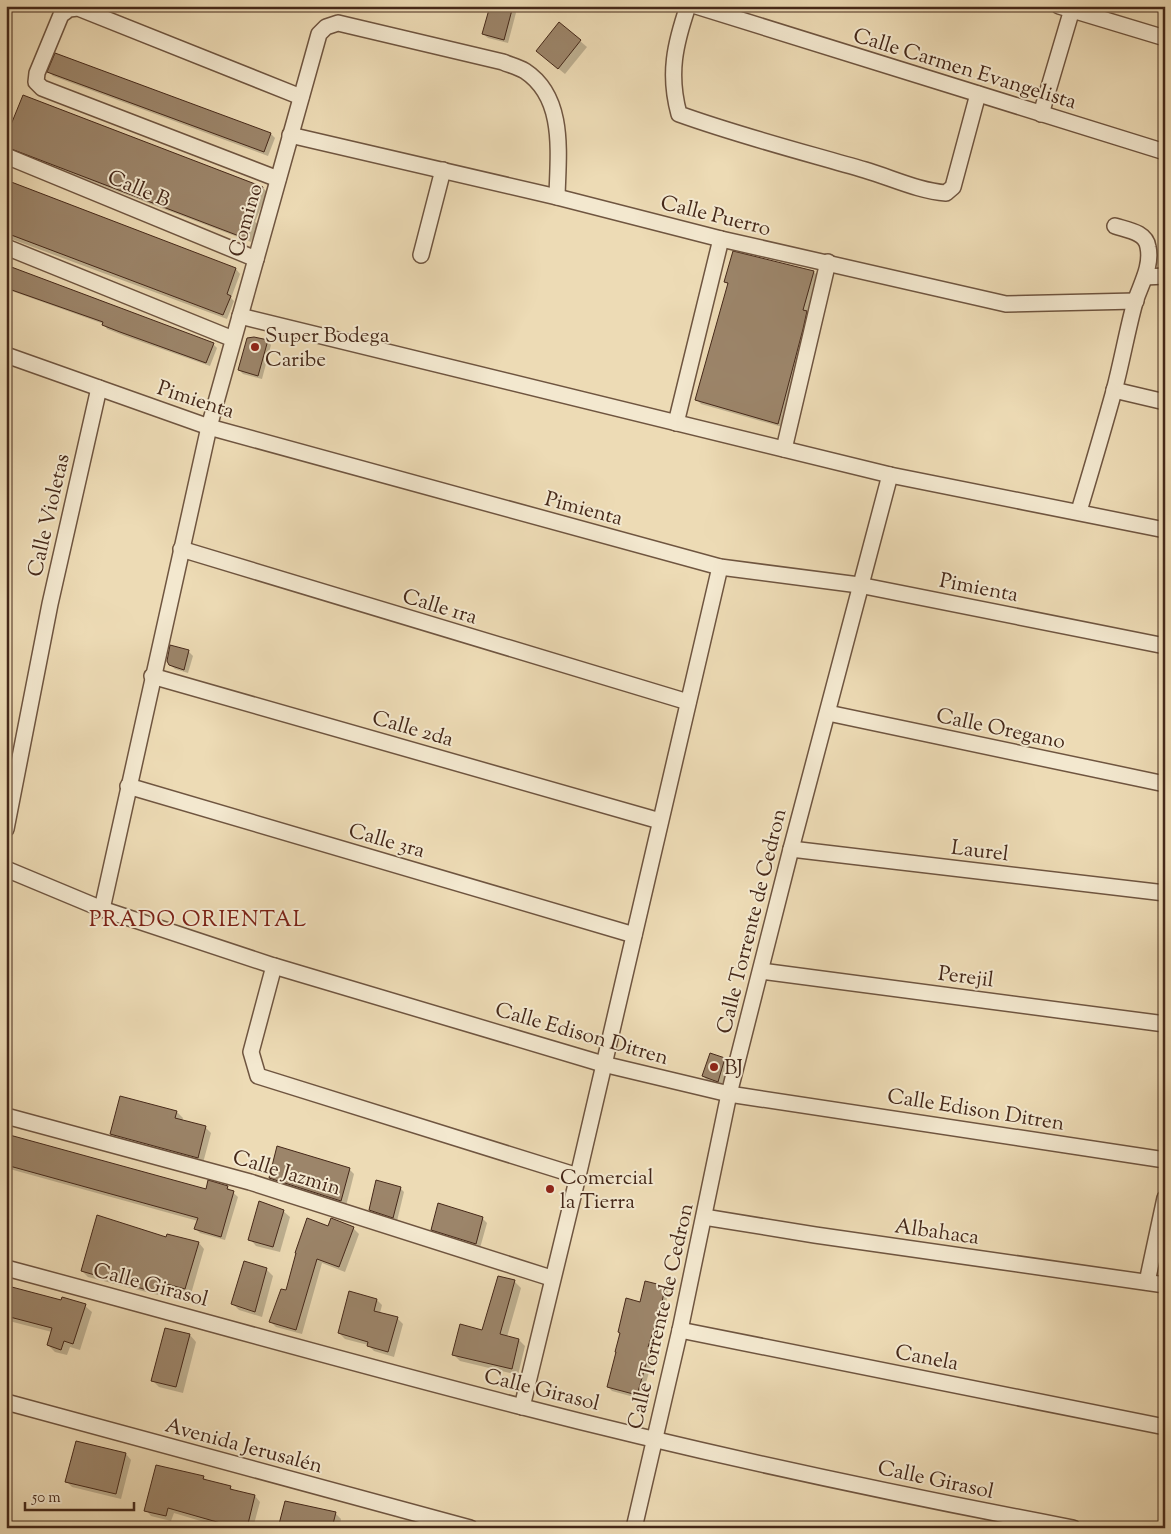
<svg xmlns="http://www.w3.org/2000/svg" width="1171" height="1534" font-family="'Sorts Mill Goudy',serif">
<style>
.shadow{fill:#0003}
.building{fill:#9c856a;stroke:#452819}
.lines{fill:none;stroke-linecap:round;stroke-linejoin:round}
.minor-casing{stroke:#6f5540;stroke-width:18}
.minor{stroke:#f3e8cf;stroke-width:15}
.poi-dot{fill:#8f2418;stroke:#f3e8cf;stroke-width:2}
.labels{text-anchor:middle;stroke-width:4;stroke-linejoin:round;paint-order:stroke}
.street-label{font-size:21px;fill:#452819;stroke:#f3e8cf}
.poi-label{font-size:21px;fill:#452819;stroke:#f3e8cf;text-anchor:start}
.neighbourhood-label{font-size:22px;letter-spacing:1px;fill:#7a1f14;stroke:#f3e8cf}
</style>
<rect width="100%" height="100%" fill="#eddbb5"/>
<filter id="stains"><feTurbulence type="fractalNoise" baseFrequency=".004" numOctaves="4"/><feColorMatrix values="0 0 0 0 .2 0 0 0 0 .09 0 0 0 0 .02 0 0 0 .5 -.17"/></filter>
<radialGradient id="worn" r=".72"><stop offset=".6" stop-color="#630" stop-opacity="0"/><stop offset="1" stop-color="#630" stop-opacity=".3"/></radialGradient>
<g class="shadow">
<path d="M491,6H515L517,9L508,43L488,38L483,34Z"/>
<path d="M580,41L587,47L565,74L544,57Z"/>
<path d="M56,55L271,134L275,138L268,156L53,76L49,72Z"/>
<path d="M23,97L263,188L267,192L255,222L258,224L251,242L6,149V127L11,129Z"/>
<path d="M6,181L236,269L240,274L231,298L234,301L227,319L6,237Z"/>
<path d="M6,267L213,344L217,348L210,366L125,336L107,329L104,324L6,289Z"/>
<path d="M814,272L818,276L807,313L810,316L782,427L701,404L697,400L728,285L726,282Z"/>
<path d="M267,341L271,345L262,379L243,374L239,370Z"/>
<path d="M189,652L193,656L188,673L175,669L170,665Z"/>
<path d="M6,898L11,902L6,918Z"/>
<path d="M725,1059L729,1063L722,1085L707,1080L703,1076Z"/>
<path d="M177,1112L183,1118L182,1121L205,1127L211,1133L203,1163L117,1140L111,1134Z"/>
<path d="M6,1135L207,1191L227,1187L238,1197L225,1240L200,1233L196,1229L198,1221L6,1168Z"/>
<path d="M349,1169L354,1174L346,1206L276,1183L270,1178Z"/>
<path d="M400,1188L404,1192L397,1221L374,1214L370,1210Z"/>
<path d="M283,1211L290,1217L280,1252L256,1246L250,1239Z"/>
<path d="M482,1218L487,1223L480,1248L436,1234L432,1229Z"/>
<path d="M329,1227L353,1228L359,1234L345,1272L322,1263L302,1334L276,1327L270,1321Z"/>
<path d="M167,1238L199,1243L204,1249L191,1294L172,1289L170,1298L88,1277L82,1271Z"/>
<path d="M245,1263L267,1270L273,1276L262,1317L239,1310L232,1303Z"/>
<path d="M499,1277L515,1282L521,1288L507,1337L519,1340L525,1346L518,1375L460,1361L454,1355L483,1331Z"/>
<path d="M664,1287L668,1291L665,1312L652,1350L655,1353L641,1399L612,1391L608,1387L641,1303Z"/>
<path d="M9,1288L85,1306L92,1312L80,1350L70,1347L67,1355L55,1352L48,1345L52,1332L9,1321L6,1318V1300Z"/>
<path d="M377,1300L382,1305L380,1313L397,1318L403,1324L394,1357L374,1351L368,1345L345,1339L339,1333Z"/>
<path d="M190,1335L196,1342L183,1393L159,1387L153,1381Z"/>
<path d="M126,1454L131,1460L121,1499L72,1487L67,1482Z"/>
<path d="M203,1477L207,1481L230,1487L235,1492L255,1496L260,1502L253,1528H224L174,1513L171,1521L151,1516L146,1510Z"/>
<path d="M335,1513L341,1519L339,1528H280Z"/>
</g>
<g class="building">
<path d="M490,6H513L504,40L482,34Z"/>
<path d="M559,22L581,40L558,69L536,51Z"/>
<path d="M55,53L271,133L264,152L47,72Z"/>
<path d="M23,95L263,187L251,218L254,219L247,239L6,147V126L10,127Z"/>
<path d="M6,180L236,268L227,294L231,296L223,315L6,233Z"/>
<path d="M733,251L814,271L803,310L807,311L803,329L778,424L695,400L728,283L724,282Z"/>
<path d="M6,265L214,343L206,363L120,332L102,325L103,322L6,288Z"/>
<path d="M254,337L268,340L258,376L238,370L247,338Z"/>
<path d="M170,645L189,650L184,670L169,665L167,661Z"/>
<path d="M710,1053L725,1058L718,1082L702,1076Z"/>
<path d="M120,1096L177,1111L175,1118L206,1126L198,1158L110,1134Z"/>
<path d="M6,1134L206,1189L208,1180L228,1186L227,1189L234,1191L221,1237L194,1229L198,1218L6,1165Z"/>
<path d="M277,1146L350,1168L341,1201L269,1178Z"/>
<path d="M376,1180L401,1187L393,1218L369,1210Z"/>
<path d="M259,1201L284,1210L273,1247L248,1240Z"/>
<path d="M438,1203L483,1217L476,1244L431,1230Z"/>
<path d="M97,1215L166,1237L167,1234L199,1242L185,1289L167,1284L164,1293L148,1288L147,1290L81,1271Z"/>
<path d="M307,1218L328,1226L331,1218L354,1227L339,1267L317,1259L296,1330L269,1322L281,1289L286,1290L296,1253H295Z"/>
<path d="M244,1261L267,1268L255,1312L231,1304Z"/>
<path d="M498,1276L515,1280L500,1334L519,1339L512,1369L452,1355L460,1324L482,1330Z"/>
<path d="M645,1281L665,1286L661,1308L648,1347H651L637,1395L607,1387L616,1352H615L620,1333L618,1332L626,1298L640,1302Z"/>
<path d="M8,1286L61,1300L62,1297L86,1304L73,1344L64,1341L61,1350L47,1345L52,1328L6,1316Z"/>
<path d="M349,1291L377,1299L374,1311L398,1317L388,1352L367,1346L368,1342L338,1333Z"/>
<path d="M165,1328L190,1334L176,1387L151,1381Z"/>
<path d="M76,1441L126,1453L116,1494L65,1482Z"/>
<path d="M156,1465L204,1476L203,1479L231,1486L230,1489L255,1495L247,1528H223L224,1524L168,1508L166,1516L144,1511Z"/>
<path d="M285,1501L336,1512L332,1528H278Z"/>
</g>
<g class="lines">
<defs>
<g id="minor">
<path d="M688,6C675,44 668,74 679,114C740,136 803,152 865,170C892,178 919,191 946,193L953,187L978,94"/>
<path d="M696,6L1165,152"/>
<path d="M1059,6L1165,38"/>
<path d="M1041,114L1073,6"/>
<path d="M290,135L557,197L721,239L1006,304L1136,301"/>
<path d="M6,156L256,259"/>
<path d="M278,179L42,88L36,82L37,73L61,15L69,9L78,8L301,97"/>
<path d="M6,247L233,339"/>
<path d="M421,255L443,170"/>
<path d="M1145,277L1165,276"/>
<path d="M240,316L890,475L1165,530"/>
<path d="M6,355L209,427L720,567L859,585L1165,646"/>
<path d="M1114,390L1165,402"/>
<path d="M676,423L721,239"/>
<path d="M784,449L828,262"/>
<path d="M1079,511C1091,471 1103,431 1114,391C1122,361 1127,331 1135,302C1141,284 1152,266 1148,247C1146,232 1127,230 1115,226"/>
<path d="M181,549L688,702"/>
<path d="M152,676L660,821"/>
<path d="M828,713L1165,784"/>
<path d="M128,786L634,935"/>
<path d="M6,829L50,604L99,388"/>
<path d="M791,849L1165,893"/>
<path d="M6,869L102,909L274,966L603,1064L729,1094L1165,1160"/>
<path d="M102,909L209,427L319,34L326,27L338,23L503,62C510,65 518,67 525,71C566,98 558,154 557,197"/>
<path d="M274,966L251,1052L258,1076L578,1176"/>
<path d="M761,971L1165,1024"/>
<path d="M6,1116L250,1182L551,1278"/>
<path d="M704,1217L815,1235L1165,1285"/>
<path d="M6,1268C179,1314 350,1363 523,1407C705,1454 889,1493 1073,1528"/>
<path d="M1147,1282L1165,1198"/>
<path d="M680,1330L1165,1427"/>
<path d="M6,1402L470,1528"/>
<path d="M522,1407L578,1176L720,567"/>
<path d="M634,1528L680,1330L729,1094L791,849L890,475"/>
</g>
</defs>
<use href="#minor" class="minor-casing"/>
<use href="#minor" class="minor"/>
</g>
<g class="poi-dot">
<circle cx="255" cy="347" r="5"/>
<circle cx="714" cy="1067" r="5"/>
<circle cx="550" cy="1189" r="5"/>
</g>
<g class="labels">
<g class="street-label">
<text transform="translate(965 68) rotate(17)" y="7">Calle Carmen Evangelista</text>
<text transform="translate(139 188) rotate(23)" y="7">Calle B</text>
<text transform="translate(716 215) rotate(14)" y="7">Calle Puerro</text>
<text transform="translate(245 220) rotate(-74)" y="7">Comino</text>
<text transform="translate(196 399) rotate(18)" y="7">Pimienta</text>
<text transform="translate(584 508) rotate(15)" y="7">Pimienta</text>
<text transform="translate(48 515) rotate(-77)" y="7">Calle Violetas</text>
<text transform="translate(979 587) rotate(11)" y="7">Pimienta</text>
<text transform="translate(440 606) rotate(17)" y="7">Calle 1ra</text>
<text transform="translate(413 728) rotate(16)" y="7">Calle 2da</text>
<text transform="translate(1001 728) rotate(12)" y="7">Calle Oregano</text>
<text transform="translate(387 840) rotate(16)" y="7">Calle 3ra</text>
<text transform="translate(980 850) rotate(7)" y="7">Laurel</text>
<text transform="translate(751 921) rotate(-76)" y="7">Calle Torrente de Cedron</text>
<text transform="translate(966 976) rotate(7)" y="7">Perejil</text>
<text transform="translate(582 1033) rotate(16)" y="7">Calle Edison Ditren</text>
<text transform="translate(976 1109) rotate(9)" y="7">Calle Edison Ditren</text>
<text transform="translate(287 1172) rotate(17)" y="7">Calle Jazmin</text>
<text transform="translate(937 1231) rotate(8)" y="7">Albahaca</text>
<text transform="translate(151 1284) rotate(15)" y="7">Calle Girasol</text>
<text transform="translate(660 1316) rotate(-77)" y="7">Calle Torrente de Cedron</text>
<text transform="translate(927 1357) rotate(11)" y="7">Canela</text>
<text transform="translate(542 1389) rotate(14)" y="7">Calle Girasol</text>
<text transform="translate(244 1445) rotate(15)" y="7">Avenida Jerusalén</text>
<text transform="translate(936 1479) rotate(12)" y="7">Calle Girasol</text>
</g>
<g class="poi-label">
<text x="265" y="342">Super Bodega<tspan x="265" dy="24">Caribe</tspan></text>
<text x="724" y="1074">BJ</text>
<text x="560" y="1184">Comercial<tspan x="560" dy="24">la Tierra</tspan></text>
</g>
<g class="neighbourhood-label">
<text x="198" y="926">PRADO ORIENTAL</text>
</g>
</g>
<rect width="1171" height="1534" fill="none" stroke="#eddbb5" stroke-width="25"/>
<rect x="8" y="8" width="1156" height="1519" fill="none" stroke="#452819" stroke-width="2.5"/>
<rect x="12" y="12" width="1146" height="1509" fill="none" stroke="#452819"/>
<path d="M25 1502v8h109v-8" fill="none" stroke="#452819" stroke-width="2.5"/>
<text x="32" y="1502" font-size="15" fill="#452819" stroke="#f3e8cf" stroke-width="4" paint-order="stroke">50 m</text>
<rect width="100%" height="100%" filter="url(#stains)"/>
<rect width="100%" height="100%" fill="url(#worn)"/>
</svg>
